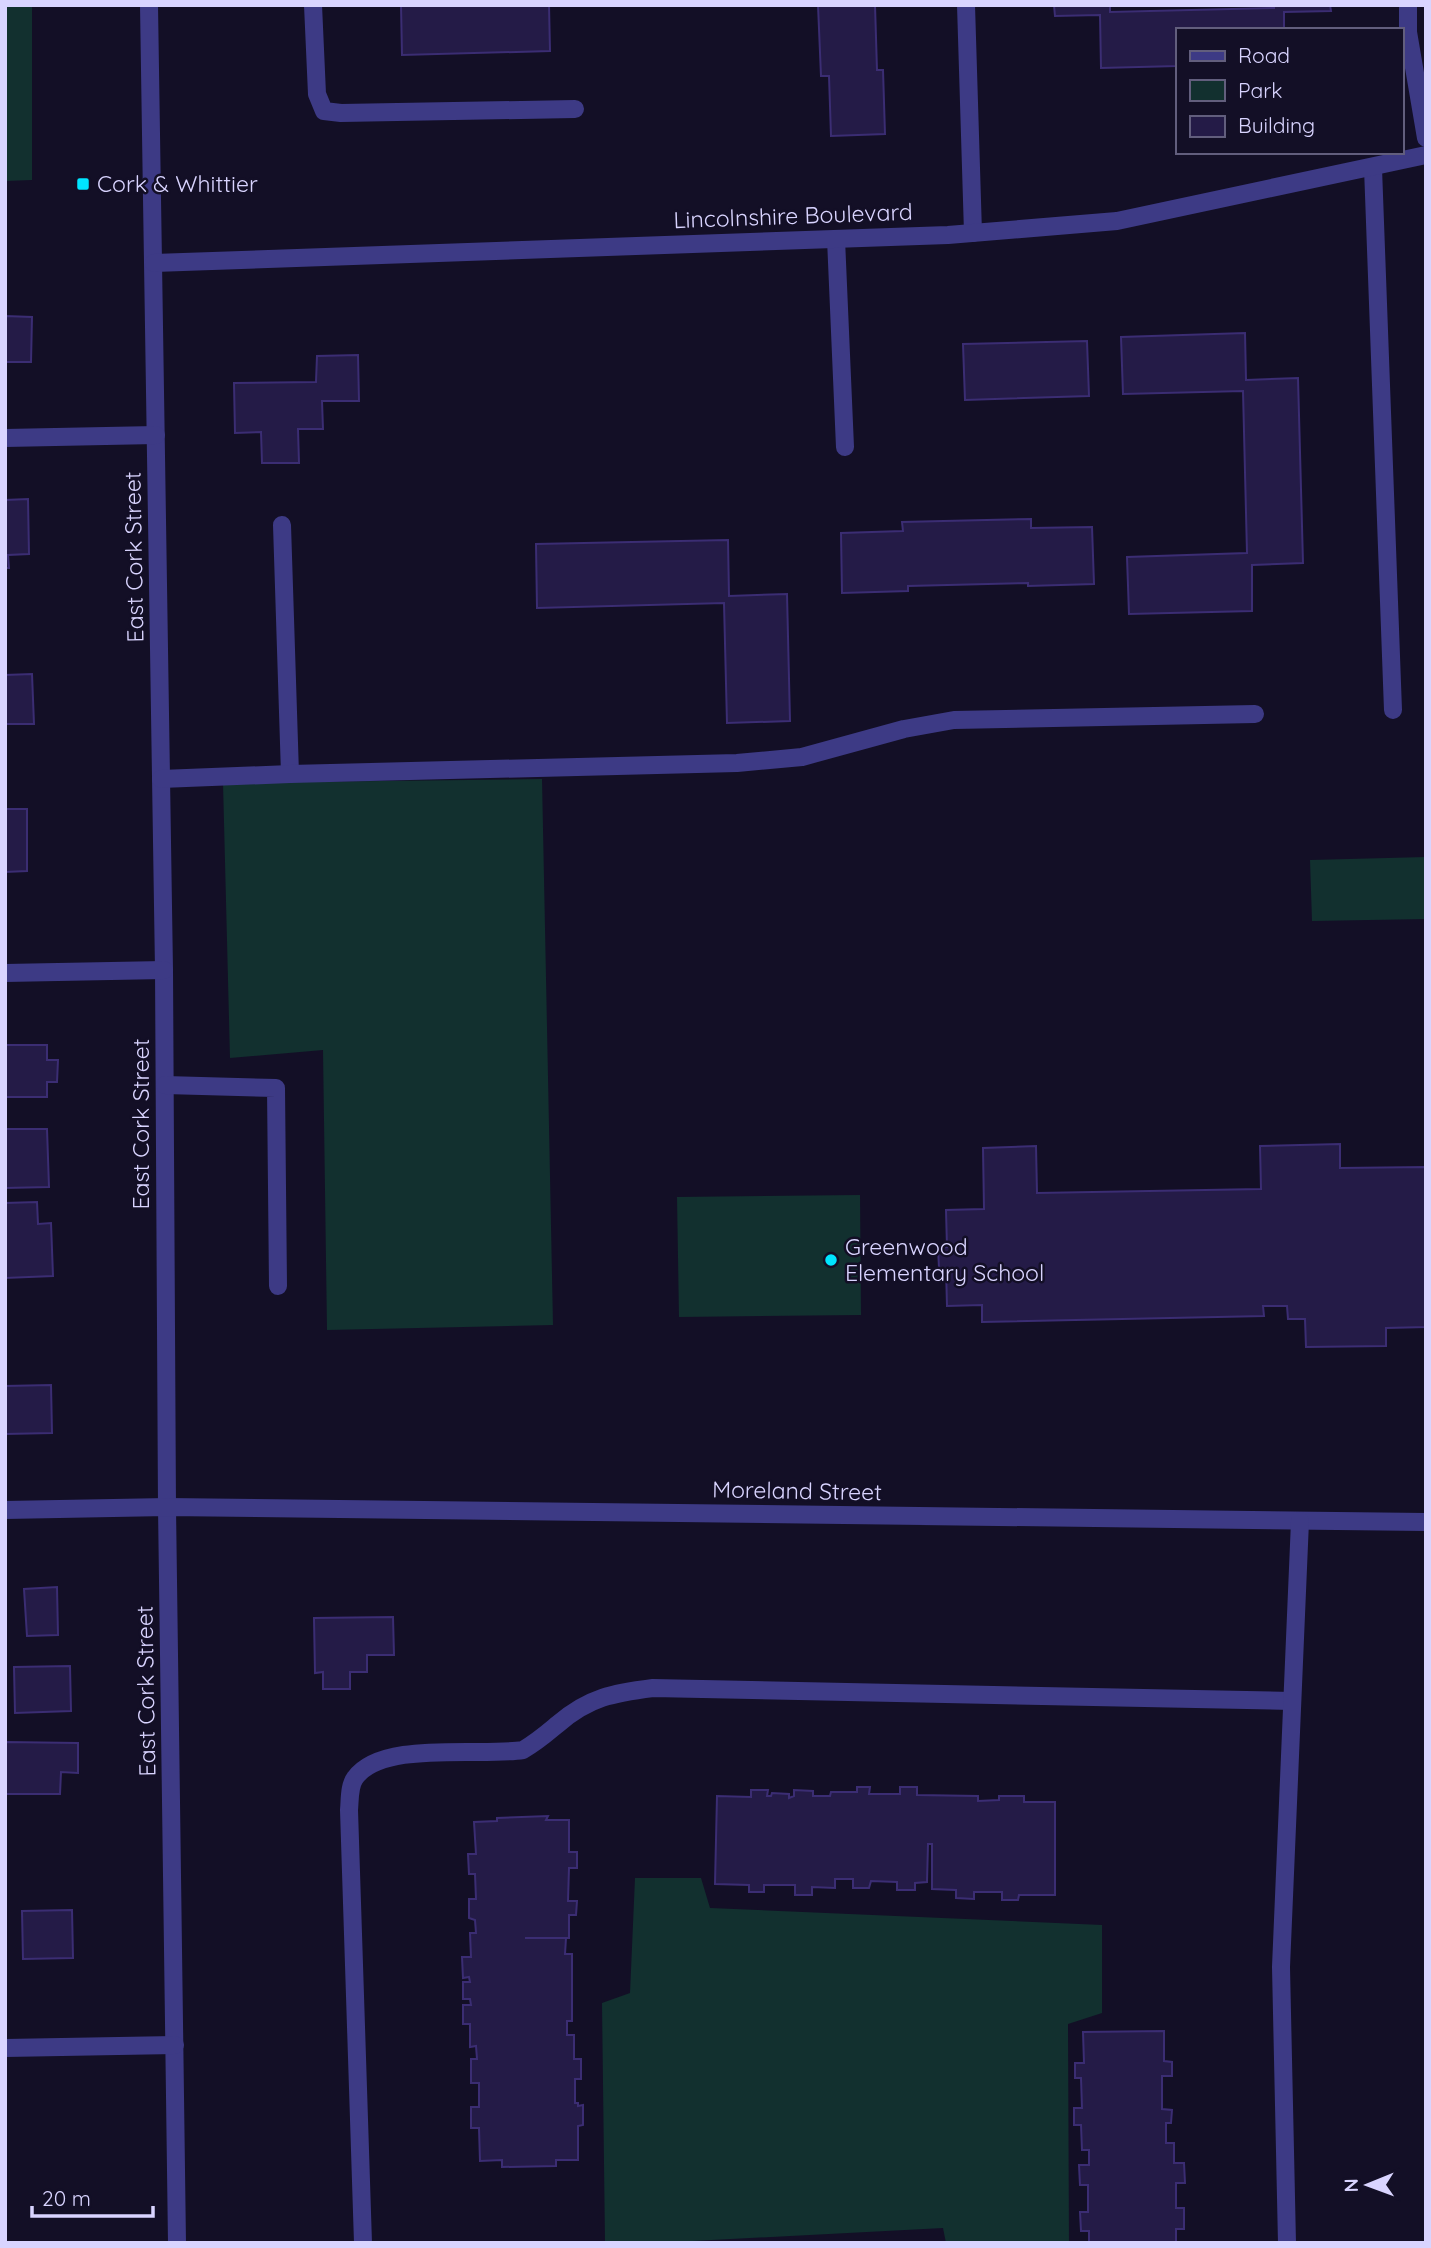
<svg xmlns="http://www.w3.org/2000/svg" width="1431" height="2248" font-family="Quicksand,sans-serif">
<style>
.green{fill:#12302f}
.building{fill:#241b47;stroke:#3b2d73;stroke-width:2}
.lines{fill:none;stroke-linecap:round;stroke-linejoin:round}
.minor{stroke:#3d3a85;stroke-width:18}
.poi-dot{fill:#00e5ff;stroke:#130f26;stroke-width:2.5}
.labels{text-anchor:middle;stroke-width:5;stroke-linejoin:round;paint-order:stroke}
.poi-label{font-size:23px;fill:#d9d4ff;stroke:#130f26;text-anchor:start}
.street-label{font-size:23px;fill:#d9d4ff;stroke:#130f26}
</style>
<rect width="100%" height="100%" fill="#130f26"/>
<g class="green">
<path d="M5,5H32V180L5,181Z"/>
<path d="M542,779L553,1325L327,1330L323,1050L230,1058L223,783Z"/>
<path d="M1426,857V919L1312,921L1310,860Z"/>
<path d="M860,1195L861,1315L679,1317L677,1197Z"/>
<path d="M635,1878H701L710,1908L1102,1925V2013L1068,2024L1069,2243H946L943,2228L655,2243H605L602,2003L630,1993Z"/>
</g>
<g class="building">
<path d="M401,5H549L550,51L402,55Z"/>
<path d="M818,5H875L877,70H883L885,134L831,136L829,76H821Z"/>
<path d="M1054,5H1110V12L1274,8V5H1330L1331,11L1284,12V30H1177V66L1101,68L1100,15L1055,16Z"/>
<path d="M5,316L32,317L31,362H5Z"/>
<path d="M1245,333L1246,380L1298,378L1303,563L1252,565V611L1129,614L1127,557L1247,553L1243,391L1123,394L1121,337Z"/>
<path d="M1087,341L1089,396L965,400L963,344Z"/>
<path d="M358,355L359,401H322L323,429H298L299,463H262L261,432L235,433L234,383L316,382L317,356Z"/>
<path d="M28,499L29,554L8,555L9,568H5V500Z"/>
<path d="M1031,519V528L1092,527L1094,584L1028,586V583L908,586V591L842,593L841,533L903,531L902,522Z"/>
<path d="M728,540L729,596L787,594L790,721L727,723L724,603L537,608L536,544Z"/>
<path d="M32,674L34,724H5V675Z"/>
<path d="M5,809H27V871L5,872Z"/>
<path d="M5,1045H47V1060H58L57,1082H47V1097H5Z"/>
<path d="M5,1129H47L49,1187L5,1188Z"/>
<path d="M1340,1144V1168L1426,1167V1327L1386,1328V1346L1306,1347L1305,1319H1288L1287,1306H1263L1264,1316L982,1322V1305L947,1306L946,1268H939L938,1248L947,1247L946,1210L984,1209L983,1148L1036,1146L1037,1193L1261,1189L1260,1146Z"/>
<path d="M37,1202L38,1224L51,1223L53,1276L5,1278V1203Z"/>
<path d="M51,1385L52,1433L5,1434V1386Z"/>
<path d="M57,1587L58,1635L27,1636L24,1589Z"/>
<path d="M393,1617L394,1655H367V1672H350V1689H323V1672L315,1673L314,1618Z"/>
<path d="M70,1666L71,1711L15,1713L14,1667Z"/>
<path d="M5,1742L78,1743V1773L61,1772L60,1794H5Z"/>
<path d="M857,1787H870L869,1794H900V1787H917V1795L978,1796V1801L999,1800V1796H1024V1802H1055V1895H1019L1018,1900H1002V1892H974V1899L956,1898V1890L932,1889V1844H928L927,1882L915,1883V1890H897V1882L871,1881L869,1888H853V1879H835V1888L812,1887V1895H795V1885H764V1892H749V1885L715,1884L717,1796L751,1797V1790H768L767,1796H771L772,1793L789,1794V1798L794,1796V1790L813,1791V1796H830L831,1792H857Z"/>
<path d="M548,1816L546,1820H569V1852H577V1868H569L568,1901H577L576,1915H569V1938H525H566L565,1954H572V2021H567V2035H574V2059H581V2079H575V2103H578V2106L583,2105V2125L578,2126V2160H556V2166L502,2167V2160L480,2161L479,2128H471V2107H479V2083H471V2059H477L476,2046L470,2047V2024H463V2005H471L470,1999H463V1982H470L469,1977L463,1978L462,1957H471L470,1933H476L475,1920L469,1918V1899H476L475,1874H469L468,1854H476L474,1822L497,1821V1818Z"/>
<path d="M72,1910L73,1958L23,1959L22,1911Z"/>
<path d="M1164,2031V2061L1172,2062V2076H1162V2109L1172,2110L1171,2123H1166V2143H1174V2163H1184L1185,2183H1176V2208H1184V2229H1176V2243H1089V2231H1081L1080,2212H1088V2185H1080L1079,2165H1089V2150H1082L1081,2125H1074V2108H1082L1081,2078H1075V2063H1084L1083,2032Z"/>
</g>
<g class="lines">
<g class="minor">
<path d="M149,5L164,970L167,1507L177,2243"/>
<path d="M313,5L317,94L324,111L341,113L575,109"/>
<path d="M966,5L973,233"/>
<path d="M1408,5V32L1426,138"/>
<path d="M1373,168L1393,710"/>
<path d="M836,239L845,447"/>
<path d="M154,263L948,235L1117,221L1426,155"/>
<path d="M5,438L156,435"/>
<path d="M282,525L290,774"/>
<path d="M161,779L290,774L737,763L802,757L904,729L954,720L1255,714"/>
<path d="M5,973L164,970"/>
<path d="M165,1085L276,1088L278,1286"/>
<path d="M5,1510L167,1507L1426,1522"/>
<path d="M5,2048L175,2045"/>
<path d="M363,2243L349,1810C350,1800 349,1786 355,1778C382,1740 480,1757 523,1750C537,1742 546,1734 558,1724C589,1697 614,1693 653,1688L1292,1701"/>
<path d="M1287,2243L1281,1967L1300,1521"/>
</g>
</g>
<g class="poi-dot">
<rect x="76" y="177" width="14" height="14" rx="3.5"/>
<circle cx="831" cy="1260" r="7"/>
</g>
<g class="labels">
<g class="poi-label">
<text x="97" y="192">Cork &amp; Whittier</text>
<text x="845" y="1255">Greenwood<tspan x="845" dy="26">Elementary School</tspan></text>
</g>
<g class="street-label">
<text transform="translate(793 216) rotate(-2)" y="8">Lincolnshire Boulevard</text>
<text transform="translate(134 557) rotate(-91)" y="8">East Cork Street</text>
<text transform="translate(141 1124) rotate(-90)" y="8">East Cork Street</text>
<text transform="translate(797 1491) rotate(1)" y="8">Moreland Street</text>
<text transform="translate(146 1691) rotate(-91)" y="8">East Cork Street</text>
</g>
</g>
<rect width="1431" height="2248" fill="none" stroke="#d9d4ff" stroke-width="14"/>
<rect x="1176" y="28" width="228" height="126" fill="#130f26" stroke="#625e7d" stroke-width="2"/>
<rect x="1190" y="51" width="35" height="10" fill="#3d3a85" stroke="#625e7d" stroke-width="2"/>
<text x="1238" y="63" font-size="21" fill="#d9d4ff">Road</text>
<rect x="1190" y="80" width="35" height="21" fill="#12302f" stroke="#625e7d" stroke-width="2"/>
<text x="1238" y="98" font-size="21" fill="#d9d4ff">Park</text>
<rect x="1190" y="116" width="35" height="21" fill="#241b47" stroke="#625e7d" stroke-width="2"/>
<text x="1238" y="133" font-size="21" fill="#d9d4ff">Building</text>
<g transform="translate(1368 2185) rotate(269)" stroke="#130f26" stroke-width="5" paint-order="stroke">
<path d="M0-5L12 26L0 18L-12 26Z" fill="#d9d4ff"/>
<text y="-10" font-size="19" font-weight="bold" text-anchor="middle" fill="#d9d4ff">N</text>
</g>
<path d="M32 2206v10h121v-10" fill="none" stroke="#d9d4ff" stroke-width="3.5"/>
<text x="42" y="2206" font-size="21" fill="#d9d4ff" stroke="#130f26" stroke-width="5" paint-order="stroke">20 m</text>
</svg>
